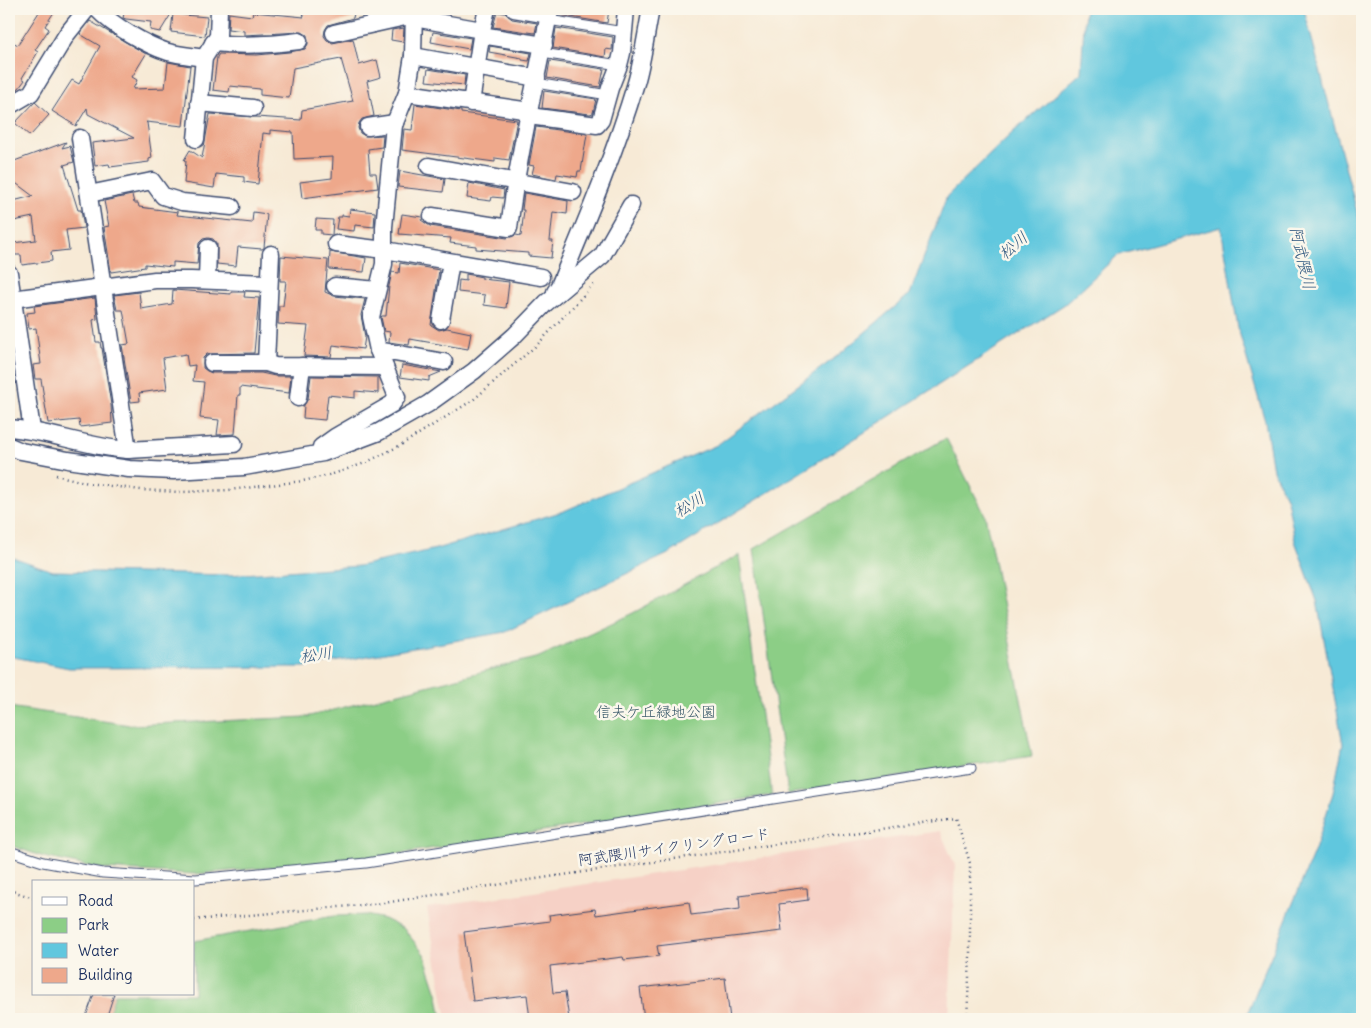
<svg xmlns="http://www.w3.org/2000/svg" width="1371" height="1028" font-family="Delius,'Klee One',sans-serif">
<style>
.built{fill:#f6d1c6}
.green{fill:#8cce86;stroke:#547e72}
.water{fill:#61c7de;stroke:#3e7b9e}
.building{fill:#eea88b}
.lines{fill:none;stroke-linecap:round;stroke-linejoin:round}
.lane-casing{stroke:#3c4b70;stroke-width:11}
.street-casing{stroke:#3c4b70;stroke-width:19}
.path{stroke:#3c4b70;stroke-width:2.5;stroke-dasharray:1 4;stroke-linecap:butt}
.lane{stroke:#fff;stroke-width:9}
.street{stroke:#fff;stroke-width:16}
.labels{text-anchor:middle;stroke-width:5;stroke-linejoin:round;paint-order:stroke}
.park-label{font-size:15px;fill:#375768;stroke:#fbf7ec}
.street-label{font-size:15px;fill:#1b2f5e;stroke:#fbf7ec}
.water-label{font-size:16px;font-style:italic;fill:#2c557e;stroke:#fbf7ec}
</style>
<rect width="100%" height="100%" fill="#fbf7ec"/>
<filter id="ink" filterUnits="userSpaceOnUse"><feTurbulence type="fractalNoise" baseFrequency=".02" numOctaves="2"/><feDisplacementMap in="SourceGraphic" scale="10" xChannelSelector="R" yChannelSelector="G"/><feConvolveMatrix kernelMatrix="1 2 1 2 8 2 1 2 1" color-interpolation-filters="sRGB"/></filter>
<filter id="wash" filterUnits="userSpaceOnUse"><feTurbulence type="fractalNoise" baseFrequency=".0096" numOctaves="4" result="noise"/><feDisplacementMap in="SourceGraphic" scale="20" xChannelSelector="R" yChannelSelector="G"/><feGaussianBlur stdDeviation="1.12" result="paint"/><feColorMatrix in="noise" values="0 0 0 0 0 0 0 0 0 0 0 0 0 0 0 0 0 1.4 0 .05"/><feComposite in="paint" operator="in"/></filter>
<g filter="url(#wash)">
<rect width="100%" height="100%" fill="#f7ead6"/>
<path class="built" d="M940,831L955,865L949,1019H447L427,908Z"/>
<g class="green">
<path d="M946,438L985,515L1032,756L788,794L754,549Z"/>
<path d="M739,555L772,795L365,859L195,874L102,869L44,857L9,845V707L130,725L306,717L539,657L633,613Z"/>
<path d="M366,915L384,919L404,929L424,954L438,996L442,1019H107L115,994H194V941L334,916Z"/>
</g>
<path class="water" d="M1085,9H1304L1362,231V1019H1245L1315,850L1333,793L1343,744L1317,601L1295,541L1287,499L1273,470L1265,421L1238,328L1221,227L1118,255L1065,304L840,448L670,553L505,632L305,667L69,668L9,656V556L53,571L229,575L359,566L436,549L564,511L717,445L836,357L910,294L947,196L1012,133L1081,73Z"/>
<g id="blocks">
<g class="building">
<path d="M41,9H56L45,26L49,29L35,50L38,52L22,78L25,80L19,88L9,95V40L18,45Z"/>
<path d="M125,9H147V10L171,14L160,32L150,30L151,22L126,19L123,18Z"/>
<path d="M316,9H355L353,18L328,25L325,30L324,36L327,40L332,43L353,39L359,65L377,60L381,77L367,81L374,116L362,119L359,123L358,128L360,133L365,136L383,135L382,147L368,149L370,173H376L378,188L302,198L300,182L332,178L333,157L294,159L293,132L270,130V134L263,133L258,184L244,182V177L216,174L214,188L184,183L186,161L184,160L190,150L202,158L210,114L301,120L302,110L353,101L341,59L293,68L289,98L260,95V89L230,86L229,92L213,90L217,57L219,54L257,55L289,52L305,49L308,44L307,35L302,32L244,35V31L228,29L229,13L252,16L253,12L304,17L303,12Z"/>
<path d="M560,9H609L607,23L559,15Z"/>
<path d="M497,12L505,13L512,19L537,23L535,33L493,27Z"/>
<path d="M173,14L207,17L205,36L171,32Z"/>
<path d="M90,21L146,54L132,77L137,80L133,89L165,88L168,62L190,66L183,126L146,122L147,123L152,158L149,159V162L110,167L109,164L95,166L92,143L134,138L88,114L87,108L76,126L52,111L72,80L79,84L100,46L80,34Z"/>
<path d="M404,28L403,42L391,40L392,30Z"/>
<path d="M556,28L613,37L612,50L606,49L605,57L553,48Z"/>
<path d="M433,32L471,38L469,49L431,42Z"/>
<path d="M490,46L531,53L529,61L522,60V58L489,52Z"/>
<path d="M550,61L604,69L600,87L547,78Z"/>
<path d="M428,69L465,75L464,85L426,81Z"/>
<path d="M544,91L596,99L593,113L590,114L542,108Z"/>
<path d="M35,102L49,115L30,136L15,123Z"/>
<path d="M415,104L461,111V113L517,120L509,160L495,158V162L402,150L404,129L412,130Z"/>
<path d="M536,127L587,134L581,171H578L577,177L557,174L556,179L532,174L534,166L529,165Z"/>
<path d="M66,142L62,148L70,146L74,162L64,165L78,210H81L84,228L66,230L69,250L51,252L52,261L22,265L21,255H15L13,243L36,240L33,217L14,221L9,202L33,196L9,178V163Z"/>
<path d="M400,171L445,179L443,192L398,187Z"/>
<path d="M469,183L504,190L503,198L492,197L491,201L467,198Z"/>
<path d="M524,193L568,201L567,214L553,212L550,241H553L551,258L528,256V253L476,249V246L450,243L451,238L399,234L402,214L422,217L421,220L430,226L507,238L516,235L521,236L524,210H522Z"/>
<path d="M132,195L134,203H138L139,207L178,212L177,215L252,223L253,212L267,214L264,248L262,249L238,247L236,266L217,264V244L213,239L208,238L203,239L199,243L197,264L173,262V267L145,264V267L111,272L104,227L109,226L104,201Z"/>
<path d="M350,209L375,212L374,227L355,225L354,231L336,229L338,217H342V215L349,216Z"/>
<path d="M316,219L333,220L332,235L321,234V230H315Z"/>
<path d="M330,252L366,258L364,272L329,269Z"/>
<path d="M281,256L328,260L325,292L334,296L365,299L361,315L365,337L363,349L333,345L331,357L304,356L308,326L278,324L279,306H283L286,281H280Z"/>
<path d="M400,263L439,270L431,325L439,330L447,328L471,333L468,349L410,339L409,345L389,342L390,332L384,331L381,317L382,316H386L389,286L392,272L399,273Z"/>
<path d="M466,274L482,277V279L509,282L506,308L484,305L485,295L458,292L459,280L466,281Z"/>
<path d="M173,290L231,294V292H245L244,297L259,298L254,353L207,354L203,358V368L207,371L212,373H261L275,376H291L289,393L240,387V395H238L235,434L217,435L219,420L200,418L204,382L193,381L195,365L188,366L186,354L163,358L167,389L139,393L140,401L131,402L122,345L129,344L123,310H117L114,295L139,292L141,309L172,304Z"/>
<path d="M95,298L97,319L93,320L96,342H100L101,348H102L111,405L112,423L80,427L79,420L48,423L41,379H35L33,365L41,364L36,328L29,329L27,313L35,312L34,306Z"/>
<path d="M402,365L441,372L429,377V381L400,377Z"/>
<path d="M311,376L378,377V393L355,391V398L328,395L325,420L303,418L304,405L308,399Z"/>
<path d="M801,888H807L808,900L779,904L782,931L657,946L659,956L624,960L623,957L550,966L553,993L565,992L569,1019H530L527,995L473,1001L464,932L550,921L549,915L595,909L596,915L689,902L691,915L740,909L739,896Z"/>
<path d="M725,978L730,1019H644L640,988Z"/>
<path d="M94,994H114L106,1019H85Z"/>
</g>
</g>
</g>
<g filter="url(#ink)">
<use href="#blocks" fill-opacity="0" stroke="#3c4b70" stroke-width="1"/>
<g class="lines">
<defs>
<g id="lane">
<path d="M548,20L624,32"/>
<path d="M542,53L619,65"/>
<path d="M536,83L608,95"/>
<path d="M9,851L43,862L103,873L196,879L366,863L971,768"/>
</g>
<g id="street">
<path d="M97,9C113,26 146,45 168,52C180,55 192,56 204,58"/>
<path d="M514,9L549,15"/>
<path d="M414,18L482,30"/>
<path d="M334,33L414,15"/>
<path d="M481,35L544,45"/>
<path d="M213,43C243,46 270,45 299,41"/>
<path d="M413,56L537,78"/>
<path d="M407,93L530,111"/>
<path d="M199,103L253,108"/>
<path d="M471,103L482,30L487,9"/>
<path d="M9,106L31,93L67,34L87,9"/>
<path d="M529,116L597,125L601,120L610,88L619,65L622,53L626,9"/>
<path d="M368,127L395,123"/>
<path d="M196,139L204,58L218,36L219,9"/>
<path d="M429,166L573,192"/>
<path d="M89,194L152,181L163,196L182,202L232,207"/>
<path d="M432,216L509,228C518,155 536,82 550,9"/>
<path d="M336,244L385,250L541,277"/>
<path d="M9,273L32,430"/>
<path d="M207,280L208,248"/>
<path d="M335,286L377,290"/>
<path d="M555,292L559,286C587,219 615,153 636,83C643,59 646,33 651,9"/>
<path d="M12,299L155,280H191L269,283"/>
<path d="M441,320L451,262"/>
<path d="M378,350L444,362"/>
<path d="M212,363H266L275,366L385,367"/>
<path d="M266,363L271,254"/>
<path d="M298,398L302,366"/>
<path d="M9,428C49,431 87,447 128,450L80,138"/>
<path d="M9,446L21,451L68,460L129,469L174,471L244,467L323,453L379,432L428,404L474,371L514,336L546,303L602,256L631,205"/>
<path d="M321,447L335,437L392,404L397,397L378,350L371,317L384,264V227L394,125L407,93L413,56L414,9"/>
<path d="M128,450L234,444"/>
</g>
</defs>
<use href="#lane" class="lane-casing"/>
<use href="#street" class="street-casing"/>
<g class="path">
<path d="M56,475L88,483L141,490L182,492L229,490L303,481L333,474L365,463L401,445L473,400L538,344L594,284"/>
<path d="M9,890L34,898"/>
<path d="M194,920L384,903L515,882L956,818L970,863V956L967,1019"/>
</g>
<use href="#lane" class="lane"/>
<use href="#street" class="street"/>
</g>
</g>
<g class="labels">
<g class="park-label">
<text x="656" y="717">信夫ケ丘緑地公園</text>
</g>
<g class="street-label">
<text transform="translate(674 847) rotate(-8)" y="5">阿武隈川サイクリングロード</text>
</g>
<g class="water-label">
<text transform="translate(1013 245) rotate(-40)" y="6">松川</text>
<text transform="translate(1303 258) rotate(77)" y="6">阿武隈川</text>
<text transform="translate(689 504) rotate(-31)" y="6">松川</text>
<text transform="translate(316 654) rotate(-8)" y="6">松川</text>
</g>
</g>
<rect width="1371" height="1028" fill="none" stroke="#fbf7ec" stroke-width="30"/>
<rect x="32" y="880" width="162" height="115" fill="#fbf7ec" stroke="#a1a7b3"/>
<rect x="42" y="897" width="25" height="8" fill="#ffffff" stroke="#a1a7b3"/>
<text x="78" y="906" font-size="15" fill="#1b2f5e">Road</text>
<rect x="42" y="918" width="25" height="15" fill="#8cce86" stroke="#a1a7b3"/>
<text x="78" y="930" font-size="15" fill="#1b2f5e">Park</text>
<rect x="42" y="943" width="25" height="15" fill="#61c7de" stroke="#a1a7b3"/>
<text x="78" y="956" font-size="15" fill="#1b2f5e">Water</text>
<rect x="42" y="968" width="25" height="15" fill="#eea88b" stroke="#a1a7b3"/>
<text x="78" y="980" font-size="15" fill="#1b2f5e">Building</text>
</svg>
